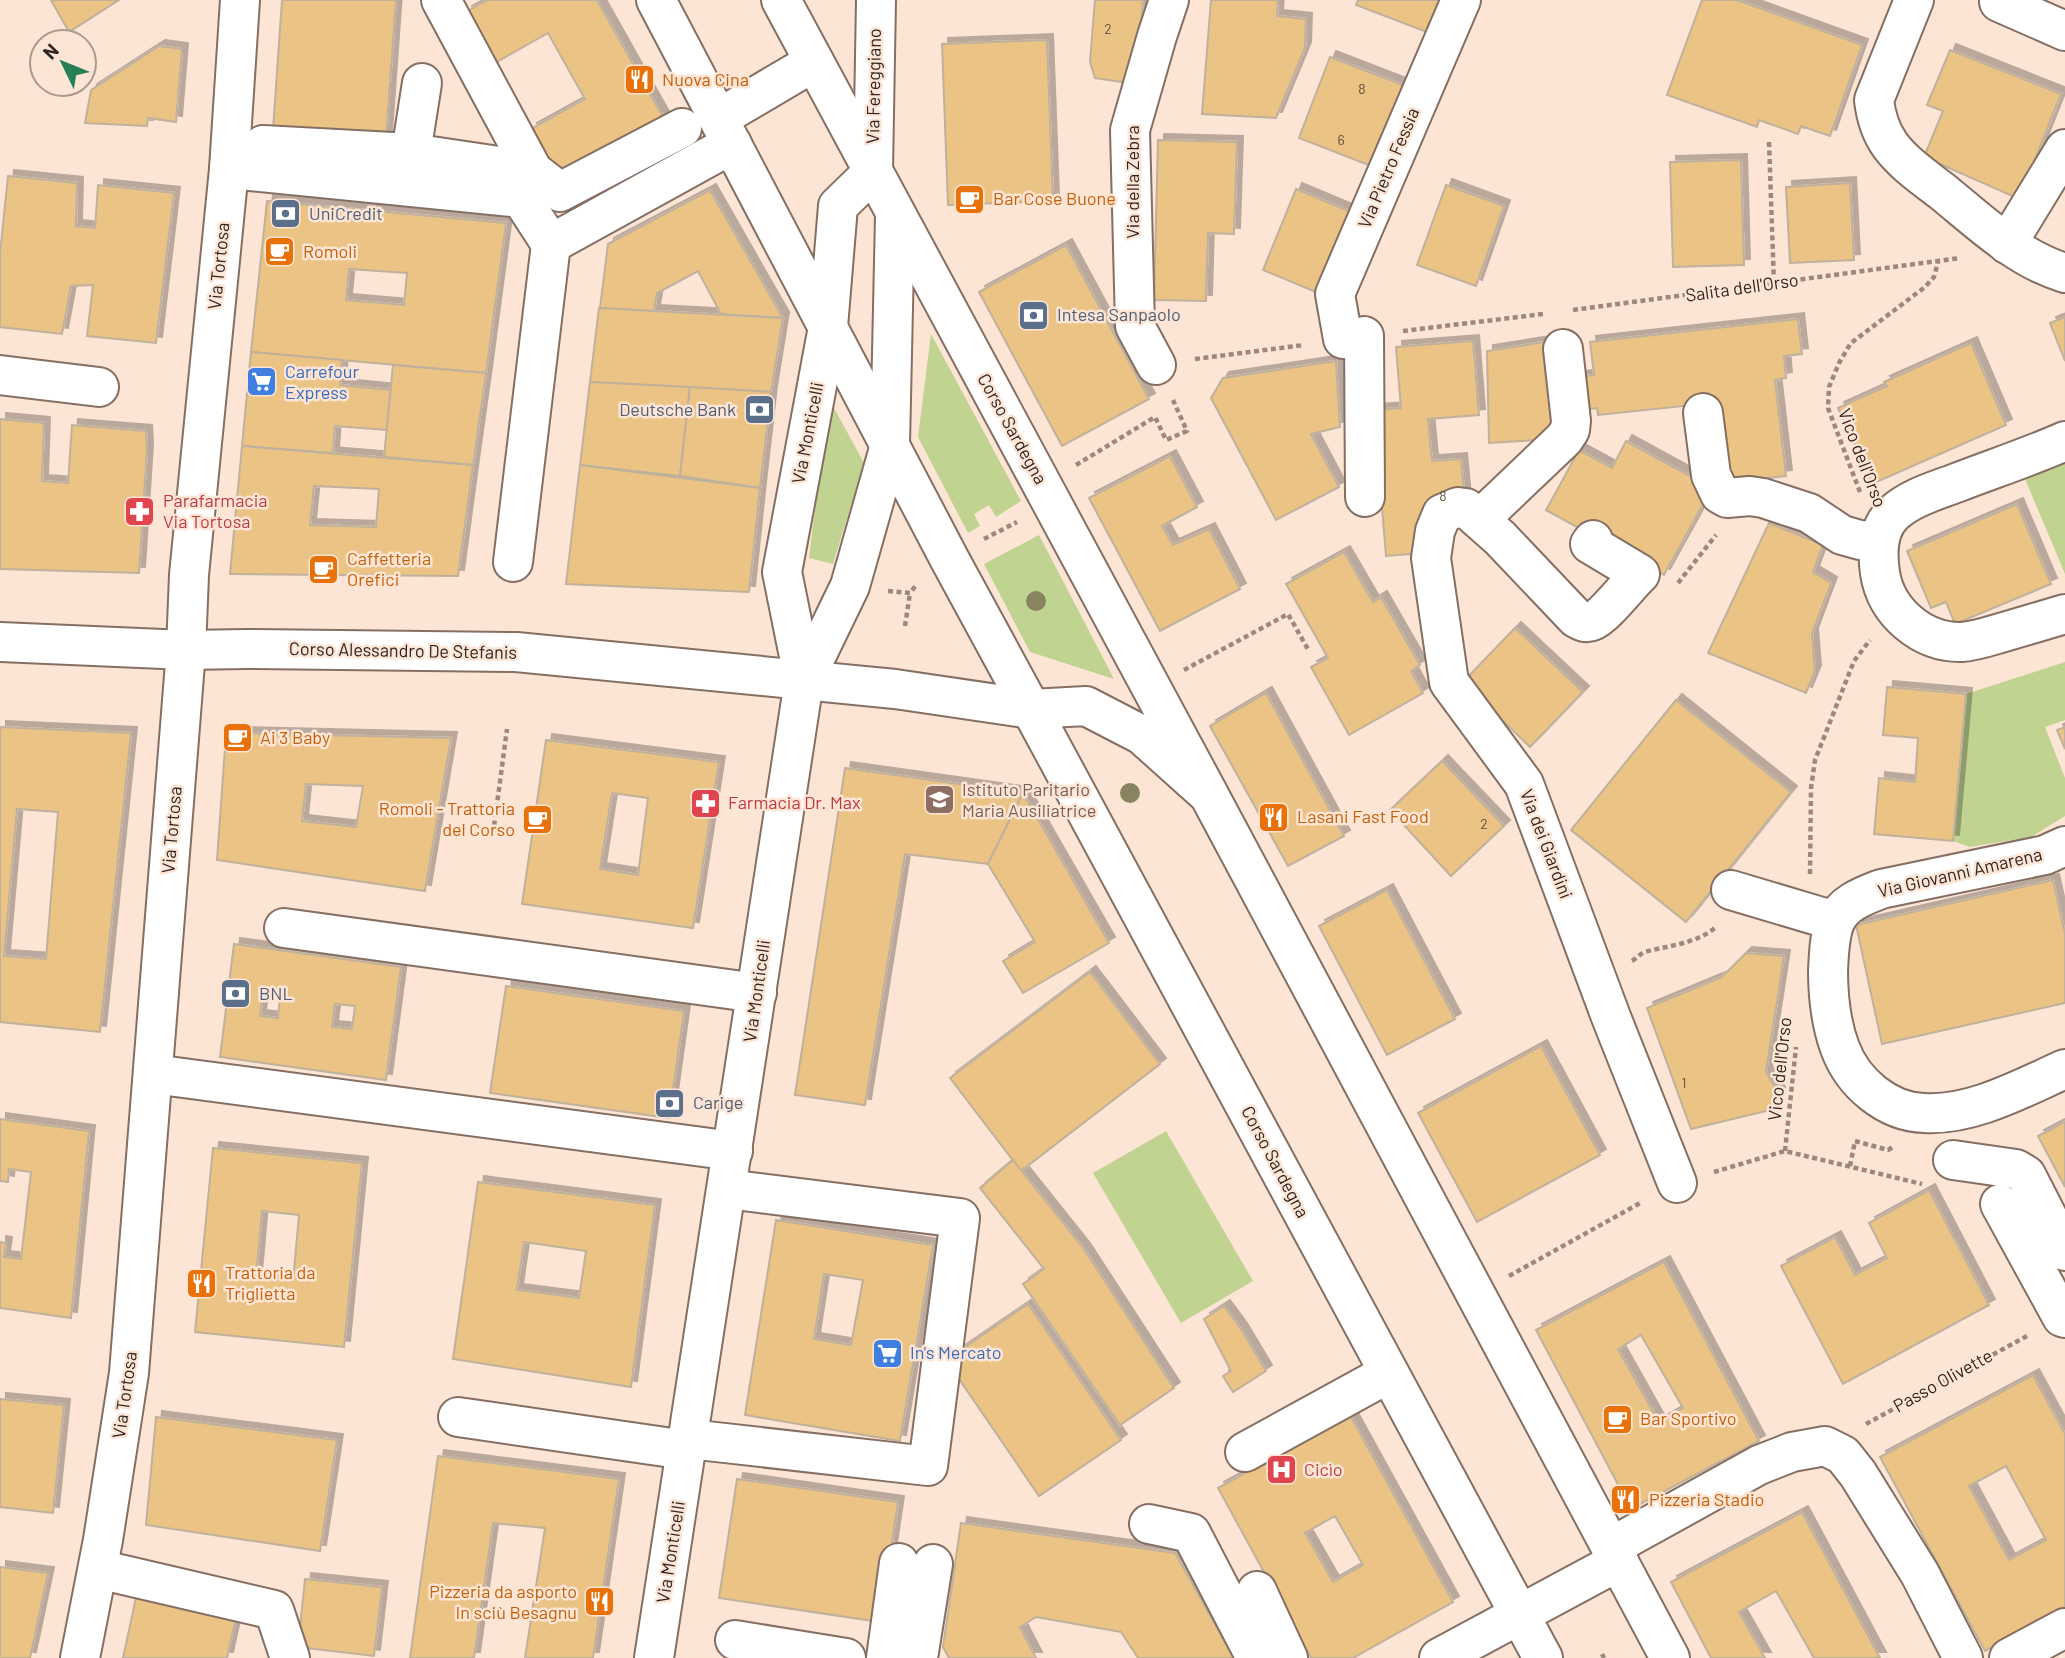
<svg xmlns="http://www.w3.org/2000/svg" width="2065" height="1658" font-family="Barlow,sans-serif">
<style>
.green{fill:#c1d390}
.building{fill:#ebc385;stroke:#bfb19c;stroke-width:2;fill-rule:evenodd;filter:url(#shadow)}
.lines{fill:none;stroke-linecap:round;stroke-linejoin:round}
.minor-casing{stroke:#846f62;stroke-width:42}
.major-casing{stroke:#846f62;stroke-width:42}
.path{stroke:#9a897f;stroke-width:4.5;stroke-dasharray:5 3.5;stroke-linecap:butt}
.minor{stroke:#fff;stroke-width:38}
.major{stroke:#fff;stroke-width:38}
.tree{fill:#898460}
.labels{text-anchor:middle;stroke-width:5;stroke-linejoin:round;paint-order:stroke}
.number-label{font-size:14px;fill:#5e4d3a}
.food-label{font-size:18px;fill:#c56008;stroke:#fde5d6;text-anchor:start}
.street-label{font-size:18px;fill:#2f2621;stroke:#fde5d6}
.service-label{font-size:18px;fill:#4e5e75;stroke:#fde5d6;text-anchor:start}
.shop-label{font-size:18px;fill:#366cbe;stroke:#fde5d6;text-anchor:start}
.health-label{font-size:18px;fill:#be3a42;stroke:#fde5d6;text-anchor:start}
.education-label{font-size:18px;fill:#785e54;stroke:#fde5d6;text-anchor:start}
</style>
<defs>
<filter id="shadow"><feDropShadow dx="6" dy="-6" stdDeviation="0" flood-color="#0004"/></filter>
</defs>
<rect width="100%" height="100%" fill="#fde5d6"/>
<g class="green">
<path d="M931,334L1021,501L996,517L989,505L974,514L980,526L968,533L918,437Z"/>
<path d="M828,397L864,463L833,564L809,558Z"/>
<path d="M2065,456V574L2023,474Z"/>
<path d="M1039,535L1114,679L1030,652L984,564Z"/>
<path d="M2065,662V720L2045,727L2065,778V816L2031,837L1970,847L1953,841L1966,694Z"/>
<path d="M1166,1131L1253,1281L1181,1323L1093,1173Z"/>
</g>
<g class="building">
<path d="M51,0H119L69,32Z"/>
<path d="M282,0H396L386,138L273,130Z"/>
<path d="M487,0H597L664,119L559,178L531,129L585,99L548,33L495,63L466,12Z"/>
<path d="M1095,0H1143L1138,66L1128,83L1095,78L1090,62Z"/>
<path d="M1211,0H1278L1277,16L1306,19L1305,48L1276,118L1202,114Z"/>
<path d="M1358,0H1445L1432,34L1356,5Z"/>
<path d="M1702,0H1737L1862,45L1830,136L1801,126L1798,134L1759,120L1757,127L1667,95Z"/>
<path d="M1047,40L1053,201L948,205L942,44Z"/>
<path d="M159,46L182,49L176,122L148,118L147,126L85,123L91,90Z"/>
<path d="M1950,50L2061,94L2019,199L1924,157L1943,111L1927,105Z"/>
<path d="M1330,57L1403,85L1371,166L1299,138Z"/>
<path d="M1158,140L1237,142L1234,234L1208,233L1206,301L1154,300Z"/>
<path d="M1741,160L1744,265L1673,267L1670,162Z"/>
<path d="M8,176L77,183L76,226L95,228L98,185L174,193L156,343L87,336L93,285L71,286L62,334L0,327V254Z"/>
<path d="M1850,183L1854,260L1790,263L1786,187Z"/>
<path d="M1446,185L1504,206L1476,286L1417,265Z"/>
<path d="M1296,189L1356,214L1323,295L1263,270Z"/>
<path d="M710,190L783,318L721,314L698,271L657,293L654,311L600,308L608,244Z"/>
<path d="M267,201L506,223L486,373L251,352ZM349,269L407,273L404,305L346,300Z"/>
<path d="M1066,245L1149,399L1062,446L979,292Z"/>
<path d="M599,308L783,318L771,392L590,382Z"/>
<path d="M2065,317V361L2050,323Z"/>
<path d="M1798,319L1802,354L1784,356L1786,378L1775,380L1786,476L1721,483L1712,403L1598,415L1597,408L1582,410L1578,377L1594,375L1590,342Z"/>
<path d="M1473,341L1479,415L1428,419L1432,461L1461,459L1465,501L1423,553L1386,556L1374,410L1401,408L1396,347Z"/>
<path d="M1551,341L1553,439L1489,443L1487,351Z"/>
<path d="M1971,343L2006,425L1872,484L1838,408L1887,386L1884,382Z"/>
<path d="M251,352L342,360L340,385L391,390L387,430L335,426L333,453L242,446Z"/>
<path d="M1336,361L1340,427L1311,434L1339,487L1276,520L1211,398L1223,378Z"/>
<path d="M393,365L486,373L473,465L384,457Z"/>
<path d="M590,382L690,387L680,476L580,465Z"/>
<path d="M690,387L771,392L760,488L680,476Z"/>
<path d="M0,419L44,423L42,481L68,483L72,425L146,431L147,450L139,573L0,569Z"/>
<path d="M1626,441L1712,488L1664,575L1546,510L1579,450L1612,468Z"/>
<path d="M242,446L473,465L458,576L230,574ZM314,486L379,489L376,527L310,525Z"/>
<path d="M1170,456L1197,507L1162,526L1173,545L1209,529L1240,589L1160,631L1089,498Z"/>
<path d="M580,465L760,488L749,592L566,584Z"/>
<path d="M2017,504L2051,584L1955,624L1946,602L1931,608L1907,551Z"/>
<path d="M1769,523L1823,545L1813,572L1831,583L1812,634L1815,671L1806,693L1708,653Z"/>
<path d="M1344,552L1373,602L1381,597L1420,665L1411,671L1423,693L1349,735L1311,667L1328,658L1286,584Z"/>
<path d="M1515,628L1583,692L1530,747L1463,682Z"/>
<path d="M1887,687L1966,694L1953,841L1874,834L1879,778L1915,782L1918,738L1883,735Z"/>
<path d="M1266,693L1344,836L1288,866L1210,726Z"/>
<path d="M1676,700L1791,792L1686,922L1571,830Z"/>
<path d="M0,727L131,733L100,1032L0,1022ZM17,809L58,812L46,959L4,956Z"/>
<path d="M2065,727V749L2057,730Z"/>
<path d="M232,733L451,738L425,891L217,860L226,734ZM306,784L363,786L356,827L302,821Z"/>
<path d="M546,740L719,762L693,928L522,904ZM612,793L648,798L638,875L600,869Z"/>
<path d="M1442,761L1504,826L1451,876L1390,810Z"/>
<path d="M845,768L1023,793L988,864L905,854L865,1105L795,1095Z"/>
<path d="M1023,793L1109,943L1023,993L1003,961L1035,942L988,864Z"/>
<path d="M2053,880L2065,934V1003L1882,1044L1856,925Z"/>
<path d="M1387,890L1455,1019L1387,1055L1319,926Z"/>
<path d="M234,944L401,967L386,1080L220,1057ZM263,993L280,995L278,1018L260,1016ZM335,1004L355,1006L352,1029L332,1027Z"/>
<path d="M1746,953L1784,956L1766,1072L1779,1093L1775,1109L1691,1129L1647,1008L1722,977Z"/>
<path d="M1090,972L1160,1064L1021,1171L950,1078Z"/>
<path d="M506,986L684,1011L669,1118L490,1093Z"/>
<path d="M1541,1046L1600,1155L1477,1222L1418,1113Z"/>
<path d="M0,1119L89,1131L71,1318L0,1308V1242L6,1243L4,1257L21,1259L31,1172L9,1169L8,1182L0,1181Z"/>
<path d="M2065,1122V1187L2038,1136Z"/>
<path d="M213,1148L362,1163L344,1347L195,1332ZM262,1211L299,1215L293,1281L256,1277Z"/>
<path d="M1013,1160L1084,1249L1174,1388L1120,1425L1023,1284L1044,1269L980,1188Z"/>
<path d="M478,1182L655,1205L631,1387L453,1359ZM524,1242L586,1251L579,1298L517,1290Z"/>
<path d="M1929,1190L1989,1305L1843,1384L1781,1266L1835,1237L1855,1275L1887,1258L1869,1223Z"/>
<path d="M776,1220L933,1245L900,1441L745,1415ZM824,1274L863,1280L851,1345L814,1339Z"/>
<path d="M1664,1262L1759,1441L1631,1509L1536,1330ZM1641,1335L1683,1408L1659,1422L1618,1349Z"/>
<path d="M1028,1304L1121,1440L1039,1496L946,1360Z"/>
<path d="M1224,1306L1241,1329L1266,1371L1233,1392L1223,1376L1231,1371L1204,1319Z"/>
<path d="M2033,1375L2065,1434V1608L1985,1651L1880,1457ZM2006,1466L2046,1540L2009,1560L1969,1486Z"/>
<path d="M0,1399L64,1405L53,1513L0,1507Z"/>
<path d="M1350,1415L1453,1602L1353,1658H1311L1218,1488ZM1335,1516L1363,1565L1333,1582L1305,1533Z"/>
<path d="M156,1417L337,1440L320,1551L146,1525Z"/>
<path d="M438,1456L619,1479L593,1658H525L545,1528L493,1523L474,1658H410Z"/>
<path d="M737,1479L898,1502L880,1622L719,1598Z"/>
<path d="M1802,1512L1880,1658H1814L1776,1591L1739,1612L1765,1658H1711L1671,1582Z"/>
<path d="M961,1523L1175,1553L1234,1658H1138L1121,1632L1036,1617L1020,1627L1036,1658H949L943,1647Z"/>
<path d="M0,1567L48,1573L30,1658H0Z"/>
<path d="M305,1579L382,1587L374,1656L298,1647Z"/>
<path d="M137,1593L237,1613L227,1658H123Z"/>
</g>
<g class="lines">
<defs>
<g id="minor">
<path d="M441,0L533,171"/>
<path d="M656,0L950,560L1031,709"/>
<path d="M781,0L1208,793"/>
<path d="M1914,0L1874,100C1876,117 1880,131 1890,145C1904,164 1925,178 1943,192C1980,222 2018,259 2065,273"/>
<path d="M1999,2L2065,31"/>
<path d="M719,118L814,62"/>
<path d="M263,145L411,153L533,171L560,192L682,128"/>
<path d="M411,153L422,83"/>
<path d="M229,169L521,198L551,244"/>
<path d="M873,170L876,0"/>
<path d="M2007,244L2065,149"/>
<path d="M1364,336L1365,497"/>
<path d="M1343,339L1335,294L1461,0"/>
<path d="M1156,365L1135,326L1130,130L1157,36L1169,0"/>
<path d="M0,375L99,387"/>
<path d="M1703,413L1711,475L1720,494L1727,498L1750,496L1763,498L1809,513L1842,535L1860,540L1879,541"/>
<path d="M2065,441C2029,457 1992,469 1956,483C1935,491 1910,498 1894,513C1877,528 1877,552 1880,573C1886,612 1922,643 1962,642C1976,641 1990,636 2004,632C2024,626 2045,620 2065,614"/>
<path d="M1480,519L1564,439L1570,430L1571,421L1563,349"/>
<path d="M1593,540L1590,544L1640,574C1629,584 1604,617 1592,621C1586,624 1581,621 1576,618L1500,538L1466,508L1458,507L1442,514L1435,531L1431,558L1449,682L1524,784L1611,1017L1677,1183"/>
<path d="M513,562L551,244L732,144"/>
<path d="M804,681L850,586L890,445L895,216"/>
<path d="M2065,846L2045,855L1881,889C1863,896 1843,903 1835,922C1829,937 1829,955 1828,970C1828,995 1831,1024 1840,1048C1853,1083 1887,1112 1924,1113C1972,1116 2022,1088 2065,1069"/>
<path d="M1731,890L1835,921"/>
<path d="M284,928L757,993"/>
<path d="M153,1074L733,1151"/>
<path d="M1953,1160L2016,1169L2026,1175L2065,1251"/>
<path d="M2000,1204L2062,1317L2065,1318"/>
<path d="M458,1417L686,1450"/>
<path d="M689,1439L928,1466L960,1218L727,1189"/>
<path d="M1245,1452L1389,1373"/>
<path d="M1149,1524L1191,1533L1256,1658"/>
<path d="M1611,1547L1759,1465L1792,1452L1825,1446L1843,1455L1858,1474L1920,1574L1963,1658"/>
<path d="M98,1569L274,1610L290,1658"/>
<path d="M1257,1591L1288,1658"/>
<path d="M735,1640L846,1658"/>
<path d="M80,1658L103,1540L129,1373L186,650L189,575L229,169L240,0"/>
<path d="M654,1658L804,681L782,572L828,327L838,206L873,172"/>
<path d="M886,1658L899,1563"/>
<path d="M918,1658L933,1564"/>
<path d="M1439,1658L1619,1561"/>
<path d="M2009,1658L2065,1628"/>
</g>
<g id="major">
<path d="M0,642L186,650L247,649L516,652L895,689L1031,709L1086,706L1142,735L1209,795L1670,1658"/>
<path d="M1031,709L1543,1658"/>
</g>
</defs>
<use href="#minor" class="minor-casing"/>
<use href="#major" class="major-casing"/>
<g class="path">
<path d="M1769,142L1774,284"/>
<path d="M1573,310L1960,258"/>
<path d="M1403,331L1543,314"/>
<path d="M1195,359L1304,345"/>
<path d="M1076,465L1155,417L1166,440L1187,431L1173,400"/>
<path d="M1860,492L1828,408L1829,387L1839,363L1851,343L1925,287L1934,277L1938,262"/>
<path d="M984,539L1017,522"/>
<path d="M1678,583L1716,535"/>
<path d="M888,591L910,593L917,584"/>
<path d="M905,626L910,593"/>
<path d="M1184,670L1288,614L1309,651"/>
<path d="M493,834L507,729"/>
<path d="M1810,874L1811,788L1815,760L1854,661L1870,640"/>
<path d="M1632,961C1637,958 1641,953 1645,952C1670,945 1696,944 1716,927"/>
<path d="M1785,1151L1796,1047"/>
<path d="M1850,1166L1855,1141L1888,1150L1893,1147"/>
<path d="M1714,1172L1785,1151L1922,1184"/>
<path d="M1509,1276L1642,1202"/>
<path d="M1866,1424L2027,1336"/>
<path d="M1602,1654L1604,1658"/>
</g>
<use href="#minor" class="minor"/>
<use href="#major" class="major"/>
</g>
<g class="tree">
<circle cx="1036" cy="601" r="10"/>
<circle cx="1130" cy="793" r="10"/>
</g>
<defs>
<symbol id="restaurant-square" viewBox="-11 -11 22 22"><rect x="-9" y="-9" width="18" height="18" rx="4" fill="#e8710a" stroke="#fde5d6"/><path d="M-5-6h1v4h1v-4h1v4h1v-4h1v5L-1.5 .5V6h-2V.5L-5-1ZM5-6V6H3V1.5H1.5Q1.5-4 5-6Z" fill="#fff"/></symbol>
<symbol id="cafe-square" viewBox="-11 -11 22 22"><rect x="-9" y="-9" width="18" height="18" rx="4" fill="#e8710a" stroke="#fde5d6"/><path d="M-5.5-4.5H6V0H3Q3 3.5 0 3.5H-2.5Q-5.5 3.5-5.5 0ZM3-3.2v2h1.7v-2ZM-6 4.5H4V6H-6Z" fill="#fff"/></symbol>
<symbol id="bank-square" viewBox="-11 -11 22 22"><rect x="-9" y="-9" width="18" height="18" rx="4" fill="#5c6f8a" stroke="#fde5d6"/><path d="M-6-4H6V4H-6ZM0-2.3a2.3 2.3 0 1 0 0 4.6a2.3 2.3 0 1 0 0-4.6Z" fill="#fff"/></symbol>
<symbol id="supermarket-square" viewBox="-11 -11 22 22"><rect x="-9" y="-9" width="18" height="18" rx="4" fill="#3f7fe0" stroke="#fde5d6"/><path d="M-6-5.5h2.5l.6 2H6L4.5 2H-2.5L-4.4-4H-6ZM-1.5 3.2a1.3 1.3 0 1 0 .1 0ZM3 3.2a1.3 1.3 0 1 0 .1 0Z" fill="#fff"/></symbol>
<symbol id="pharmacy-square" viewBox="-11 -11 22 22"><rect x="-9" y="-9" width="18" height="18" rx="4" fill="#e0444e" stroke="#fde5d6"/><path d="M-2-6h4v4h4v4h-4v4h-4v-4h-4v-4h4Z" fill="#fff"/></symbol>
<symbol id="school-square" viewBox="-11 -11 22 22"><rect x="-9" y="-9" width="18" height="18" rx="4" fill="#8d6e63" stroke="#fde5d6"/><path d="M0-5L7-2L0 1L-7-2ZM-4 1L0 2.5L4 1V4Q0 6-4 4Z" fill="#fff"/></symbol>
<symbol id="hospital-square" viewBox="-11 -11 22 22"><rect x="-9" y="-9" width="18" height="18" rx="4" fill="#e0444e" stroke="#fde5d6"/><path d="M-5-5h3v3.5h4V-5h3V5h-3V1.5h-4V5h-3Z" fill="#fff"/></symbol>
</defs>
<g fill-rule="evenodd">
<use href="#restaurant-square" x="622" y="62" width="35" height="35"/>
<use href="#cafe-square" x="952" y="182" width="35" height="35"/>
<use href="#bank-square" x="268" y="196" width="35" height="35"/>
<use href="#cafe-square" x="262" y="234" width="35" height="35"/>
<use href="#bank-square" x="1016" y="298" width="35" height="35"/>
<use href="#supermarket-square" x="244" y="364" width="35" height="35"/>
<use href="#bank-square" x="742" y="392" width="35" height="35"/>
<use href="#pharmacy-square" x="122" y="494" width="35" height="35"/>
<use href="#cafe-square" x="306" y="552" width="35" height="35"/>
<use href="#cafe-square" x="220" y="720" width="35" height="35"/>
<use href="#school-square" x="922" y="782" width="35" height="35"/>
<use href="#pharmacy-square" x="688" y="786" width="35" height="35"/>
<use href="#restaurant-square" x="1256" y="800" width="35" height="35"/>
<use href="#cafe-square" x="520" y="802" width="35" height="35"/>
<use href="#bank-square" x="218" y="976" width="35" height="35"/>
<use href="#bank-square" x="652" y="1086" width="35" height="35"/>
<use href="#restaurant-square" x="184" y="1266" width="35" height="35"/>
<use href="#supermarket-square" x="870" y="1336" width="35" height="35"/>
<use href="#cafe-square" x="1600" y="1402" width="35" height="35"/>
<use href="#hospital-square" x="1264" y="1452" width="35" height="35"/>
<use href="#restaurant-square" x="1608" y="1482" width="35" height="35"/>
<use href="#restaurant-square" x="582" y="1584" width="35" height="35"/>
</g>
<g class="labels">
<g class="number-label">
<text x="1108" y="34">2</text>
<text x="1362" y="94">8</text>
<text x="1341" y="145">6</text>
<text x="1443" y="501">8</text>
<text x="1484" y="829">2</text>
<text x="1684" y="1088">1</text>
</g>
<g class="food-label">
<text x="662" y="86">Nuova Cina</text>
<text x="993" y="205">Bar Cose Buone</text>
<text x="303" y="258">Romoli</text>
<text x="347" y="565">Caffetteria<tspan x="347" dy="21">Orefici</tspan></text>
<text x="260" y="744">Ai 3 Baby</text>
<text x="515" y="815" text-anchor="end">Romoli - Trattoria<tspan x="515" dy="21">del Corso</tspan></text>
<text x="1297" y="823">Lasani Fast Food</text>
<text x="225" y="1279">Trattoria da<tspan x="225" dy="21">Triglietta</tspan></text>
<text x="1640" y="1425">Bar Sportivo</text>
<text x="1649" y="1506">Pizzeria Stadio</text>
<text x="577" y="1598" text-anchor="end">Pizzeria da asporto<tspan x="577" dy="21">In sciù Besagnu</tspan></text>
</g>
<g class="street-label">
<text transform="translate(874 86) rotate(-89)" y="6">Via Fereggiano</text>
<text transform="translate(1389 168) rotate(-67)" y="6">Via Pietro Fessia</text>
<text transform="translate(1133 182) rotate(-90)" y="6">Via della Zebra</text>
<text transform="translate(219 266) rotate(-84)" y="6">Via Tortosa</text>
<text transform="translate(1742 288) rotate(-8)" y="6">Salita dell'Orso</text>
<text transform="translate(1012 429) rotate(61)" y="6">Corso Sardegna</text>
<text transform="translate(808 433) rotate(-79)" y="6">Via Monticelli</text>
<text transform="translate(1862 458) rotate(69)" y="6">Vico dell'Orso</text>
<text transform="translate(403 651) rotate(1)" y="6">Corso Alessandro De Stefanis</text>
<text transform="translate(172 830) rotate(-85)" y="6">Via Tortosa</text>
<text transform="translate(1546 844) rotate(69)" y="6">Via dei Giardini</text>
<text transform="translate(1960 873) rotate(-13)" y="6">Via Giovanni Amarena</text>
<text transform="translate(757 991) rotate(-82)" y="6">Via Monticelli</text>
<text transform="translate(1780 1069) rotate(-84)" y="6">Vico dell'Orso</text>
<text transform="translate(1275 1162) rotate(62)" y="6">Corso Sardegna</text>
<text transform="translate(1943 1381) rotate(-29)" y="6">Passo Olivette</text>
<text transform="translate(125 1395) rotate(-82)" y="6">Via Tortosa</text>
<text transform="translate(671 1552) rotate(-81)" y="6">Via Monticelli</text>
</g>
<g class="service-label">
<text x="309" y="220">UniCredit</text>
<text x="1057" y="321">Intesa Sanpaolo</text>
<text x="736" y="416" text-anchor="end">Deutsche Bank</text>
<text x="259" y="1000">BNL</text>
<text x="693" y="1109">Carige</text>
</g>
<g class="shop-label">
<text x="285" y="378">Carrefour<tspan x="285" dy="21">Express</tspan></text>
<text x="910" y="1359">In's Mercato</text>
</g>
<g class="health-label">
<text x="163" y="507">Parafarmacia<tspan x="163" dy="21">Via Tortosa</tspan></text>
<text x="728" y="809">Farmacia Dr. Max</text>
<text x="1304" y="1476">Cicìo</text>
</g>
<g class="education-label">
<text x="962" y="796">Istituto Paritario<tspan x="962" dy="21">Maria Ausiliatrice</tspan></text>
</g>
</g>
<g transform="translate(63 63) rotate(313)"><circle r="33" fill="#fde5d6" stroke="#ab998e" stroke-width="2"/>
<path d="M0-5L12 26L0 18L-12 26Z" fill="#278055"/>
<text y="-10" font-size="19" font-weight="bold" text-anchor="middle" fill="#2f2621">N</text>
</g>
</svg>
